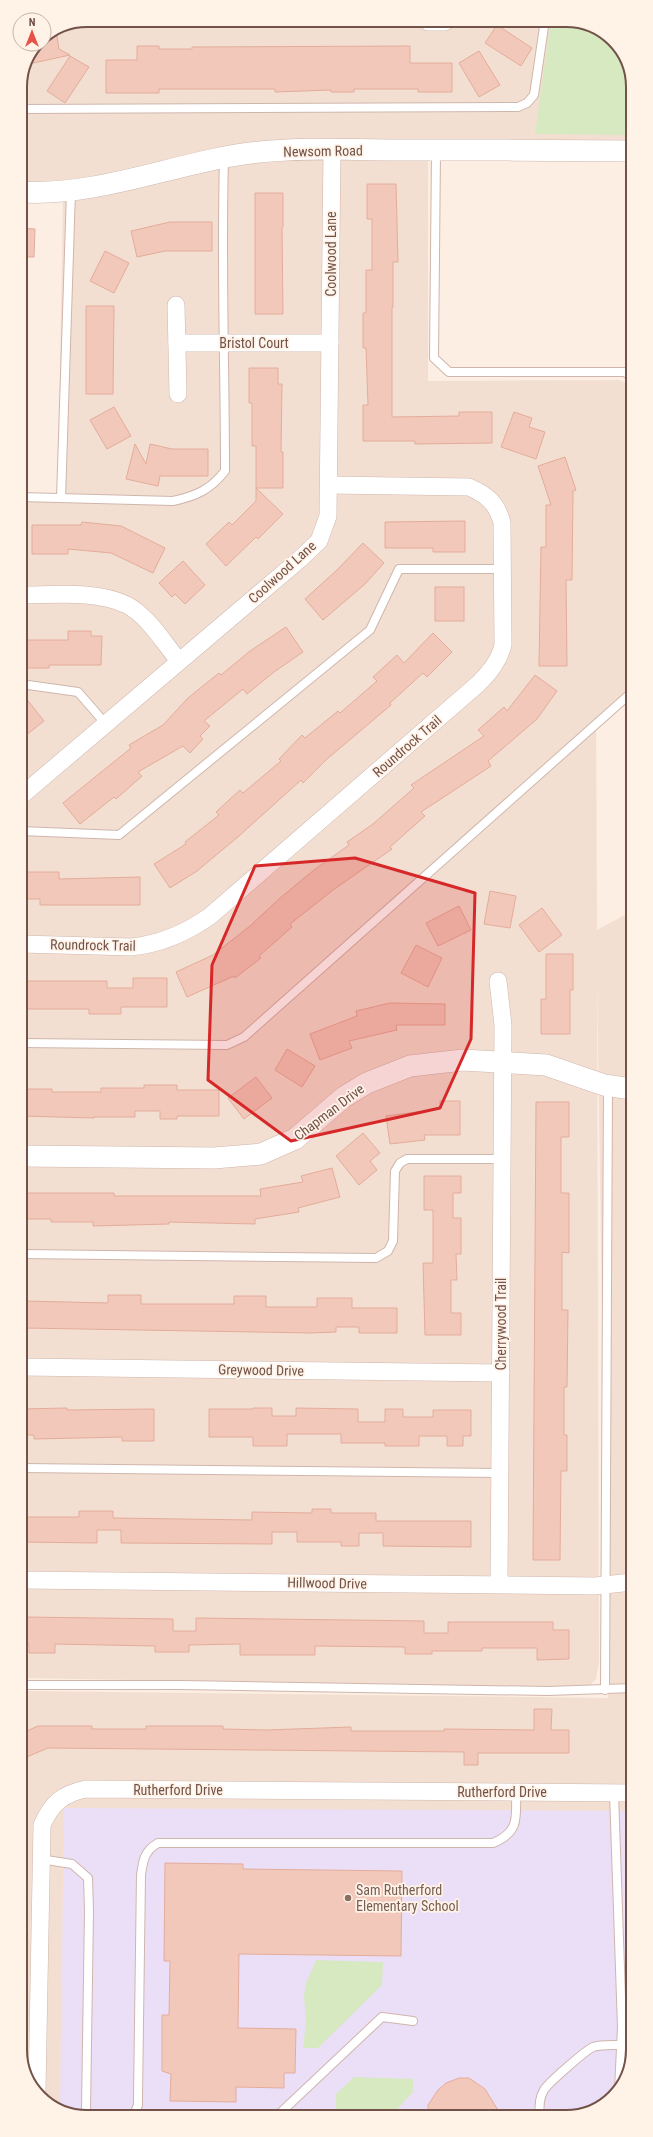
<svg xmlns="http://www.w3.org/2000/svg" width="653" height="2137" font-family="'Roboto Condensed',sans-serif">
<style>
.residential{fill:#f3dfd1}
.education{fill:#ebdff8}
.green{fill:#d7e9c1}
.building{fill:#f1c8ba;stroke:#e4ac9a}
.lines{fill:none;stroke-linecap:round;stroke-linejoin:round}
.service-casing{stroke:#cfb6ac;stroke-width:10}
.minor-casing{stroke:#cfb6ac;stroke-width:18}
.tertiary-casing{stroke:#cfb6ac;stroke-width:22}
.service{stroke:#fff;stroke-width:8}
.minor{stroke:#fff;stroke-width:17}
.tertiary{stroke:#fff;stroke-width:21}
.marked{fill:#d62828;fill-opacity:0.2;stroke:#d62828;stroke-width:3;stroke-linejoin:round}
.education-dot{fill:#8d6e63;stroke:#fff3e8;stroke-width:1.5}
.labels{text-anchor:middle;stroke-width:3.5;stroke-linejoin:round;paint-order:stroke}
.street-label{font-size:14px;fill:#735249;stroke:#fff3e8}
.education-label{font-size:14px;fill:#785e54;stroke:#fff3e8;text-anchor:start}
.rim{fill:none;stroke:#735249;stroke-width:2}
</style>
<rect width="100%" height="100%" fill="#fceee2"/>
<g class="residential">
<path d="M571,20L610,36L631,70V141L268,142L215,148L90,177L50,182H20V87L25,61L37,44H44V37L62,25Z"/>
<path d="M428,154V381L619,380L631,385V680L625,694L596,719L597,930L632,911L633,2050L619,2091L583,2115L82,2117L43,2101L22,2067V1691L608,1698L597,979L599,1662L596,1679L590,1685L583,1688L22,1678L20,493H58L63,196L262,157Z"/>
</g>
<path class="education" d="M64,1808L633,1811V2052L619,2091L583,2115L82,2117L60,2108Z"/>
<g class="green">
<path d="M551,20H571L610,36L631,70V135L535,134Z"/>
<path d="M316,1960L383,1962L382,1985L318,2048H303L306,2021L304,1995L306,1983Z"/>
<path d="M354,2077L413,2079V2092L391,2116H336V2094Z"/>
</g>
<g class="building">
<path d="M497,25L532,48L521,66L485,43Z"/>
<path d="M57,36L59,49L70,55L24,65L37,44H44V38Z"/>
<path d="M137,46H159V49H192V47L410,46V63H452V92H418V89H354V92H331V90L275,92V89H159V93H106V60H137Z"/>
<path d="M479,51L500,85L479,97L459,63Z"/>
<path d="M70,56L89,67L65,103L47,91Z"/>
<path d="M367,184H396L398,262H393V307H392V417L459,416V412H492V443L415,444V441H363V405H368L366,348H363V313H366V270H372V219H367Z"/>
<path d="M255,193H283V227H282L283,314H255Z"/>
<path d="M170,222H212V251H165L137,257L131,231Z"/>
<path d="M20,228L35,229L34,257H20Z"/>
<path d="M105,251L129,263L114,293L90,281Z"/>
<path d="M86,306H114L113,394H86Z"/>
<path d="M249,368H278V384H282L281,452H283V488H256L283,514L258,539L256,537L226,566L206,544L229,522L232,525L256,501V446H252V403H249Z"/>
<path d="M114,407L131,436L107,449L90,420Z"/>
<path d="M514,412L532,418L529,427L545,432L536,459L501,447Z"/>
<path d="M135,444L146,464L150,444L172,449H208V476H160L158,486L126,479Z"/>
<path d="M565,457L576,490L573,491L572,580H566L567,666H539L541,547H546V505H551L538,466Z"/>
<path d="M465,521V552H433V548H385V522Z"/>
<path d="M82,522L121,526L165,548L153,573L111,553L68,549V554H32V525H81Z"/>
<path d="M363,543L384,563L365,584L323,620L305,599L337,570Z"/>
<path d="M183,561L205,585L185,604L175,594L172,597L159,583Z"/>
<rect x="435" y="587" width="29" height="34"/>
<path d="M286,627L303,652L274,672L247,694L243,689L204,721L210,726L200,736L203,739L190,753L183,746L138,772L142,776L116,799L114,797L80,824L63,803L131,748L129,745L163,725L188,698L219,673L221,675L250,651Z"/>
<path d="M68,631H91V636H102L101,665H49V668H21V640H68Z"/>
<path d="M433,633L452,652L427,677L423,673L390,703L391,705L327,759L303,783L301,780L239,836L197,871L170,888L154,864L186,844L185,842L219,815L216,812L240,790L243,793L281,761L279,759L302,735L305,738L338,711L340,713L377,681L373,677L397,655L404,663Z"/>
<path d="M535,675L557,691L537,719L488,761L491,766L421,812L425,816L390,847L392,849L333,890L290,924L292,927L259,956L261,958L235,978L234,976L187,997L176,972L213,955L250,926L280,898L314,870L349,845L347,842L373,824L414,788L411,785L484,736L478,730L504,707L507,711Z"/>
<path d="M21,692L44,721L21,739Z"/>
<path d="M26,872H59V879L140,877V905H40V899H26Z"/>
<path d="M490,891L516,896L510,928L484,924Z"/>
<path d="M459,906L471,930L438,946L426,923Z"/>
<path d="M542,908L562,935L539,952L519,925Z"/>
<path d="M416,945L442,958L428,987L401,973Z"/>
<path d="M546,954H573V990H570V1034H541V999H546Z"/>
<path d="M133,978H167V1007H121V1014H89V1009H21V981H107V988H133Z"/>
<path d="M390,1003L445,1004V1025H396L397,1030L349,1041L352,1048L320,1060L310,1034L357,1016L356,1011Z"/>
<path d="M287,1049L315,1066L302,1087L275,1070Z"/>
<path d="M256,1077L272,1098L244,1119L228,1098Z"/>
<path d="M144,1085H177V1090H219V1116H177V1119H160V1111H135V1117H94V1118L21,1116V1089H52V1092H101V1088H144Z"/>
<path d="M440,1101H460V1135H424L425,1140L390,1144L386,1116L440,1109Z"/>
<path d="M536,1102H569V1137H561V1193H569V1253L562,1252V1310H568L567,1387H564V1435H567V1471H561L560,1560H533Z"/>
<path d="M363,1133L380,1153L370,1161L377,1170L359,1185L336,1156Z"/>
<path d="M332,1168L340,1197L298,1208L299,1212L255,1219V1224L169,1222V1224L93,1226V1222H51V1219H21V1193H114V1196H261L260,1189L303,1182L301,1176Z"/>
<path d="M424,1176H461V1193H453V1218H461V1254H456L457,1280H451V1313H461V1335H425L423,1263H433V1210H424Z"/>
<path d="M108,1295H141V1304H234V1296H266V1307H317V1298H352V1308H397V1333H359V1327H336V1332L311,1333L24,1328V1301L108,1303Z"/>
<path d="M67,1408V1410L154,1409V1441H122V1437L34,1439V1435H22L21,1409Z"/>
<path d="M253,1408H272V1416H296V1408L358,1409V1422H385V1409H403V1417H433V1410H471V1436H463V1446H447V1436H419V1446H385V1443H341V1434H287V1446H253V1437H209V1409H253Z"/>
<path d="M312,1509H331V1513H376V1521H471V1547L383,1546V1533H359V1546H341V1542H297V1532H272V1544L121,1543V1530H97V1543L22,1542V1517H79V1511H113V1518L252,1520V1512L312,1513Z"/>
<path d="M22,1617L173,1619V1631H196V1618L424,1621V1633H448V1622H553V1630H569V1659L537,1660V1648H482V1651H432V1654H405V1647L315,1646V1655H240V1644L189,1645V1652H155V1646L55,1644V1653H29V1643H22Z"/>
<path d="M534,1709H552L551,1730H569V1753H478V1765H464V1752L48,1748L22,1759V1733L38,1726H92V1729H146V1726H223V1729L266,1730L351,1727V1731H444V1729L534,1730Z"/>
<path d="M165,1863L243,1864V1869L402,1871L401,1956L239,1954L238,2028L296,2029L295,2073H284V2088L236,2087V2102L170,2101L171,2074L162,2071V2015H169L170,1961H164Z"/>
<path d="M459,2078H469L485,2089L501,2115H428V2105L438,2090L446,2083Z"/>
</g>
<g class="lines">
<defs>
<g id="service">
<path d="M20,109L518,107L527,103L534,95L545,20"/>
<path d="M436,151L434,358L449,372H625L631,377"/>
<path d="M20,497L173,501C196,496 210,490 225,471C225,367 221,263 224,159"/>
<path d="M61,498L71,191"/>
<path d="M21,684L78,692L105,723"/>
<path d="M21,831L119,835L370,630L399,569H502"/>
<path d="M21,1043L227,1045L244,1037L631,693"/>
<path d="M21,1254L376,1258L388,1251L393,1241L395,1171L400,1163L407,1159H501"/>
<path d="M22,1468L500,1473"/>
<path d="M22,1685H182L548,1691L633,1688"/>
<path d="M605,1690L608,1086"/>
<path d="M614,1793L622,2027L619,2090"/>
<path d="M40,1859L72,1864L88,1878L89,1911L86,2110L89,2117"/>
<path d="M540,2115C539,2107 539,2098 544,2090C547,2084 586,2050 593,2047C602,2044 612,2045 622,2045"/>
<path d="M277,2116L382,2017L413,2021"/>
<path d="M133,2117L138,2105V2097L141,1875C143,1861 144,1851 158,1843H493C520,1832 516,1817 516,1792"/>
</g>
<g id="minor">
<path d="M428,22H445"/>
<path d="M176,305L178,394"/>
<path d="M177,343H330"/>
<path d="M21,595C53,595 97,590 127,605C148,616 164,643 179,661"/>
<path d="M21,796L300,559L319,541L328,516L332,150"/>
<path d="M21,944L131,947C161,944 186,933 210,916L478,684C490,672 499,661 503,645L502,523C497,503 487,495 469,487L329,485"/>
<path d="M498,981L503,1025L499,1584"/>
<path d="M21,1367L501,1373"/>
<path d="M22,1580L595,1586L632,1582"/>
<path d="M37,2090L42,1825C52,1803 62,1794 86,1789L633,1793"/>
</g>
<g id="tertiary">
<path d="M20,192C102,197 180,160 260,152C305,147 351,150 396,150C474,150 553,150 631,151"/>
<path d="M21,1156L214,1158L261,1154L295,1139L344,1097L367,1083L410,1066L463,1060L546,1065L604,1085L632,1089"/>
</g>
</defs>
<use href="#service" class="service-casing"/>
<use href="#minor" class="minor-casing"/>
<use href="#tertiary" class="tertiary-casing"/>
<use href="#service" class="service"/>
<use href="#minor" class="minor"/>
<use href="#tertiary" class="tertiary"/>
</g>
<path class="marked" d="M355,858L475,893L471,1039L440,1108L291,1141L208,1080L212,965L255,866Z"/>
<circle class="education-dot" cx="348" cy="1898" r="4"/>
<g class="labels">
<g class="street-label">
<text transform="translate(323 151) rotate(-1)" y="5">Newsom Road</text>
<text transform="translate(331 254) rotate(-90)" y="5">Coolwood Lane</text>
<text x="254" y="348">Bristol Court</text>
<text transform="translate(282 572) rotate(-42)" y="5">Coolwood Lane</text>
<text transform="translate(407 746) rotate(-41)" y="5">Roundrock Trail</text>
<text transform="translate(93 945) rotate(1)" y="5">Roundrock Trail</text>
<text transform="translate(329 1112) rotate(-37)" y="5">Chapman Drive</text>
<text transform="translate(501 1324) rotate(-90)" y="5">Cherrywood Trail</text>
<text transform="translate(261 1370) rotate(1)" y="5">Greywood Drive</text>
<text transform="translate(327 1583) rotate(1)" y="5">Hillwood Drive</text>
<text x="178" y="1795">Rutherford Drive</text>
<text x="502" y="1797">Rutherford Drive</text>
</g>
<g class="education-label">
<text x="356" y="1895">Sam Rutherford<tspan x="356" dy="16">Elementary School</tspan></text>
</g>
</g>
<path d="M0 0H653V2137H0ZM87 27H566A60 60 0 0 1 626 87V2050A60 60 0 0 1 566 2110H87A60 60 0 0 1 27 2050V87A60 60 0 0 1 87 27Z" fill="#fff3e8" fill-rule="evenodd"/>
<path class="rim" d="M87 27H566A60 60 0 0 1 626 87V2050A60 60 0 0 1 566 2110H87A60 60 0 0 1 27 2050V87A60 60 0 0 1 87 27Z"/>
<g transform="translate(32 32)"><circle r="19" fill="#fff3e8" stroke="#c7b3a8"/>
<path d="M0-3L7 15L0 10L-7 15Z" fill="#e55447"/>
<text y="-6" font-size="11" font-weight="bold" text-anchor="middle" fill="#735249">N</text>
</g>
</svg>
